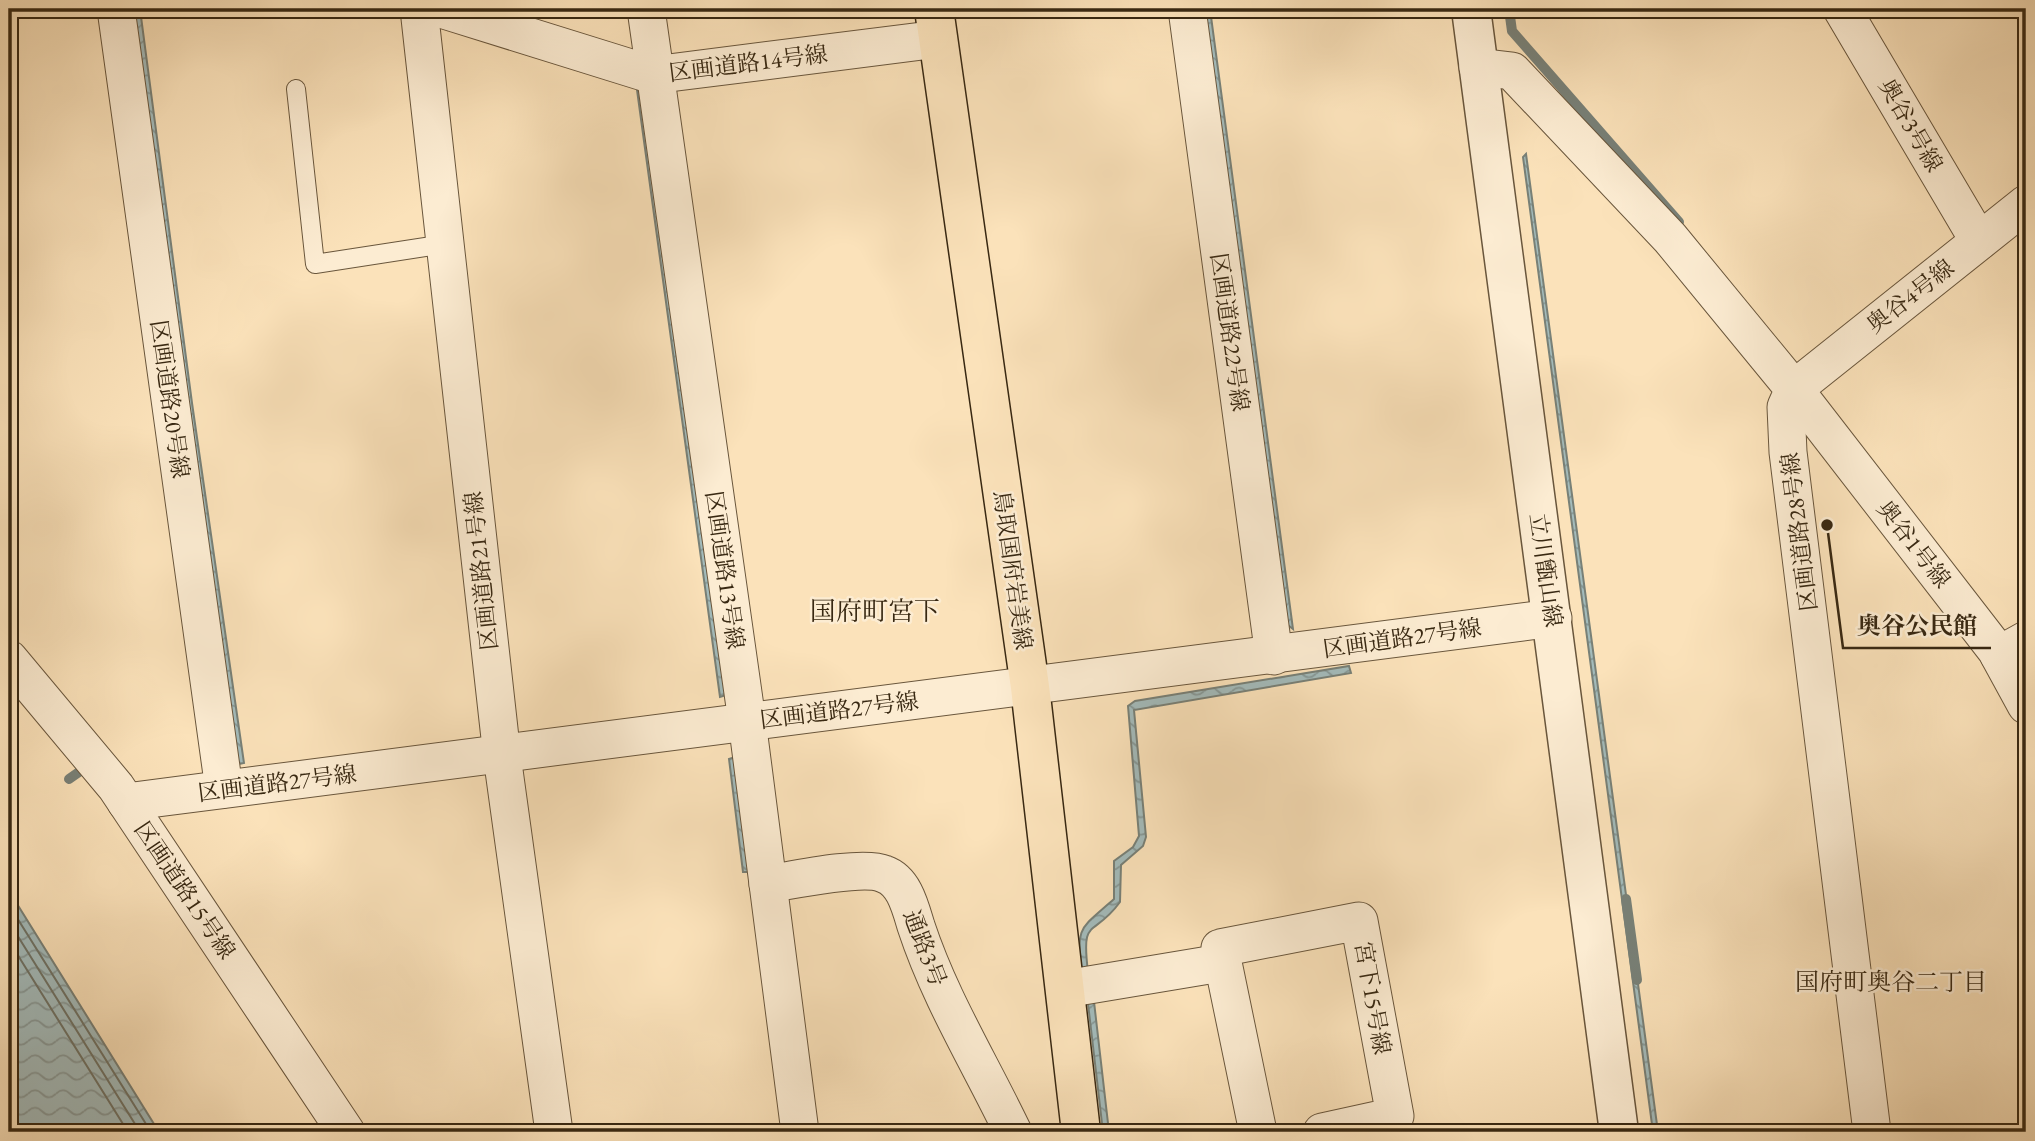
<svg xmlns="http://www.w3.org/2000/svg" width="2035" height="1141" font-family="'EB Garamond','Noto Serif JP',serif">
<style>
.water{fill:url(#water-waves);stroke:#788077;stroke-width:2}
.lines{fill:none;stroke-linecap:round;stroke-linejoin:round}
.shore{stroke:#6e7266;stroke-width:2}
.stream{stroke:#788077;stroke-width:10}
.service-casing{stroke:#69563c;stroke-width:20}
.minor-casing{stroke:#69563c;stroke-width:39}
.tertiary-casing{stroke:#69563c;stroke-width:41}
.primary-casing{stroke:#382812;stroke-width:41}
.service{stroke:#fcecd2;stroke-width:18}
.minor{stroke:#fcecd2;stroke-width:37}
.tertiary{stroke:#fcecd2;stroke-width:38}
.primary{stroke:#fbe2ba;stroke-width:38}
.labels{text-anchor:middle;stroke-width:5;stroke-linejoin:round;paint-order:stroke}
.street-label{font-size:23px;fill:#382812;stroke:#fcecd2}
.neighbourhood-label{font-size:24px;fill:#382812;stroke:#fcecd2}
.quarter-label{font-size:26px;fill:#382812;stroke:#fcecd2}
.leader{fill:none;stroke:#382812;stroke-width:2.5}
.callout-dot{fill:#382812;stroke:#fcecd2;stroke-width:2.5}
.callout-label{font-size:24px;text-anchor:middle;font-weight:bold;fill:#382812;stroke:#fcecd2;stroke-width:5;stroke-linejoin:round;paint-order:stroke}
</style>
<defs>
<pattern id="water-waves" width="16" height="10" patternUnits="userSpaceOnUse" patternTransform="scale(1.75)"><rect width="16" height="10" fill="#a3bbbb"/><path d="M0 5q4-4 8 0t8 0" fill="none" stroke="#869897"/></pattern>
</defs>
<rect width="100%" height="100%" fill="#fbe2ba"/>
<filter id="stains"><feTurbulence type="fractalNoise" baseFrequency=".00286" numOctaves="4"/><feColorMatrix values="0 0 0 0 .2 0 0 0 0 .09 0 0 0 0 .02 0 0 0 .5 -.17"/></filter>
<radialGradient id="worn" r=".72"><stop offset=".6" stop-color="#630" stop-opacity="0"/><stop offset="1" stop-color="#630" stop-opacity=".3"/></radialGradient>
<g class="water">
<path d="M129,9H140L192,403L244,763L234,765Z"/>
<path d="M1203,9H1210L1293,629L1285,623Z"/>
<path d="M637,90L644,92L726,695L720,697Z"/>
<path d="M1526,154L1658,1132H1653L1523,157Z"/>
<path d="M1349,666L1351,673L1134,710L1146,837L1143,846L1121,865L1120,902C1093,939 1081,915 1088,972L1082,973C1076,926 1079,930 1114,899V861L1133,847L1139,836L1128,706L1135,701Z"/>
<path d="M735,757L749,872H743L729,759Z"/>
<path d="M9,891L159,1132H9Z"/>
<path d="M1093,993L1109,1132H1103L1087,995Z"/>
</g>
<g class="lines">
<g class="shore">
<path d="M9,905L151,1132"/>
<path d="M9,922L140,1132"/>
<path d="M9,941L128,1132"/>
</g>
<g class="stream">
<path d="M1509,9L1512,31L1679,222"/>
<path d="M69,779L79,772"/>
<path d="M1626,899L1637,980"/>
</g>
<defs>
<path id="service" d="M296,89L315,264L445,244"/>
<g id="minor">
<path d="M116,9L224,789"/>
<path d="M419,9L502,756L554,1132"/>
<path d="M441,9L653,75L938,39"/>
<path d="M646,9L747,721L800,1132"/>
<path d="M1187,9L1274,656"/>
<path d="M1842,9L1979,241"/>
<path d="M1478,67L1512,71L1670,238L1794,389L1786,407L1788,452L1872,1132"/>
<path d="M2026,204L1794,389L1996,650L2026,705"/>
<path d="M1999,655L2026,640"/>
<path d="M9,659L116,787L346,1132"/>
<path d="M126,802L1553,618"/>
<path d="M768,884C793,880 863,865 884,874C904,881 910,906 916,926C940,999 980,1063 1013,1132"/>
<path d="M1065,989L1221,963"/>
<path d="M1258,1132L1220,948L1359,921L1395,1116L1322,1132"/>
</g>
<path id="tertiary" d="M1471,9L1619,1132"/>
<path id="primary" d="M934,9L1030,687L1081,1132"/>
</defs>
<use href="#service" class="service-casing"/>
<use href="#minor" class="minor-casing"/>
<use href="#tertiary" class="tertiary-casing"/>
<use href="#primary" class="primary-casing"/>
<use href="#service" class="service"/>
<use href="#minor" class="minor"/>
<use href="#tertiary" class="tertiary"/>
<use href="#primary" class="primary"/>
</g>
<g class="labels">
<g class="street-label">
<text transform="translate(748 63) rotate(-7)" y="8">区画道路14号線</text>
<text transform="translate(1911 125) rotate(60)" y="8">奥谷3号線</text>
<text transform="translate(1910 296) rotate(-38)" y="8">奥谷4号線</text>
<text transform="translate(1230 332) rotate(82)" y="8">区画道路22号線</text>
<text transform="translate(170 399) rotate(82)" y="8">区画道路20号線</text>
<text transform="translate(1799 532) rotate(-97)" y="8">区画道路28号線</text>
<text transform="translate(1914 544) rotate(52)" y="8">奥谷1号線</text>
<text transform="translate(725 570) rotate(82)" y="8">区画道路13号線</text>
<text transform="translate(1013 570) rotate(82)" y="8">鳥取国府岩美線</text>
<text transform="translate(1546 570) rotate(82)" y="8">立川甑山線</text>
<text transform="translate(481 571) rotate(-96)" y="8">区画道路21号線</text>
<text transform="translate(1402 638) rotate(-8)" y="8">区画道路27号線</text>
<text transform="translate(839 710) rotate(-7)" y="8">区画道路27号線</text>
<text transform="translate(277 783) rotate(-7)" y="8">区画道路27号線</text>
<text transform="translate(185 890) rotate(56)" y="8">区画道路15号線</text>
<text transform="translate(925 948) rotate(69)" y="8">通路3号</text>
<text transform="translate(1373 998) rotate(80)" y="8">宮下15号線</text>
</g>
<g class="neighbourhood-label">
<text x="1891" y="990">国府町奥谷二丁目</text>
</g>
<g class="quarter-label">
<text x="875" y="620">国府町宮下</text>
</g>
</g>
<path class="leader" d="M1827 525L1843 648H1991"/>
<circle class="callout-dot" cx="1827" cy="525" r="7"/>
<g class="callout-label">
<text x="1917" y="634">奥谷公民館</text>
</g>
<rect width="2035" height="1141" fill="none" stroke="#fbe2ba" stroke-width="35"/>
<rect x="10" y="10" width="2014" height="1120" fill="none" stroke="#382812" stroke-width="3.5"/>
<rect x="18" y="18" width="2000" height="1106" fill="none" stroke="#382812" stroke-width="2"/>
<rect width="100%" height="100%" filter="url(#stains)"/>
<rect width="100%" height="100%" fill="url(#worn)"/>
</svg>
